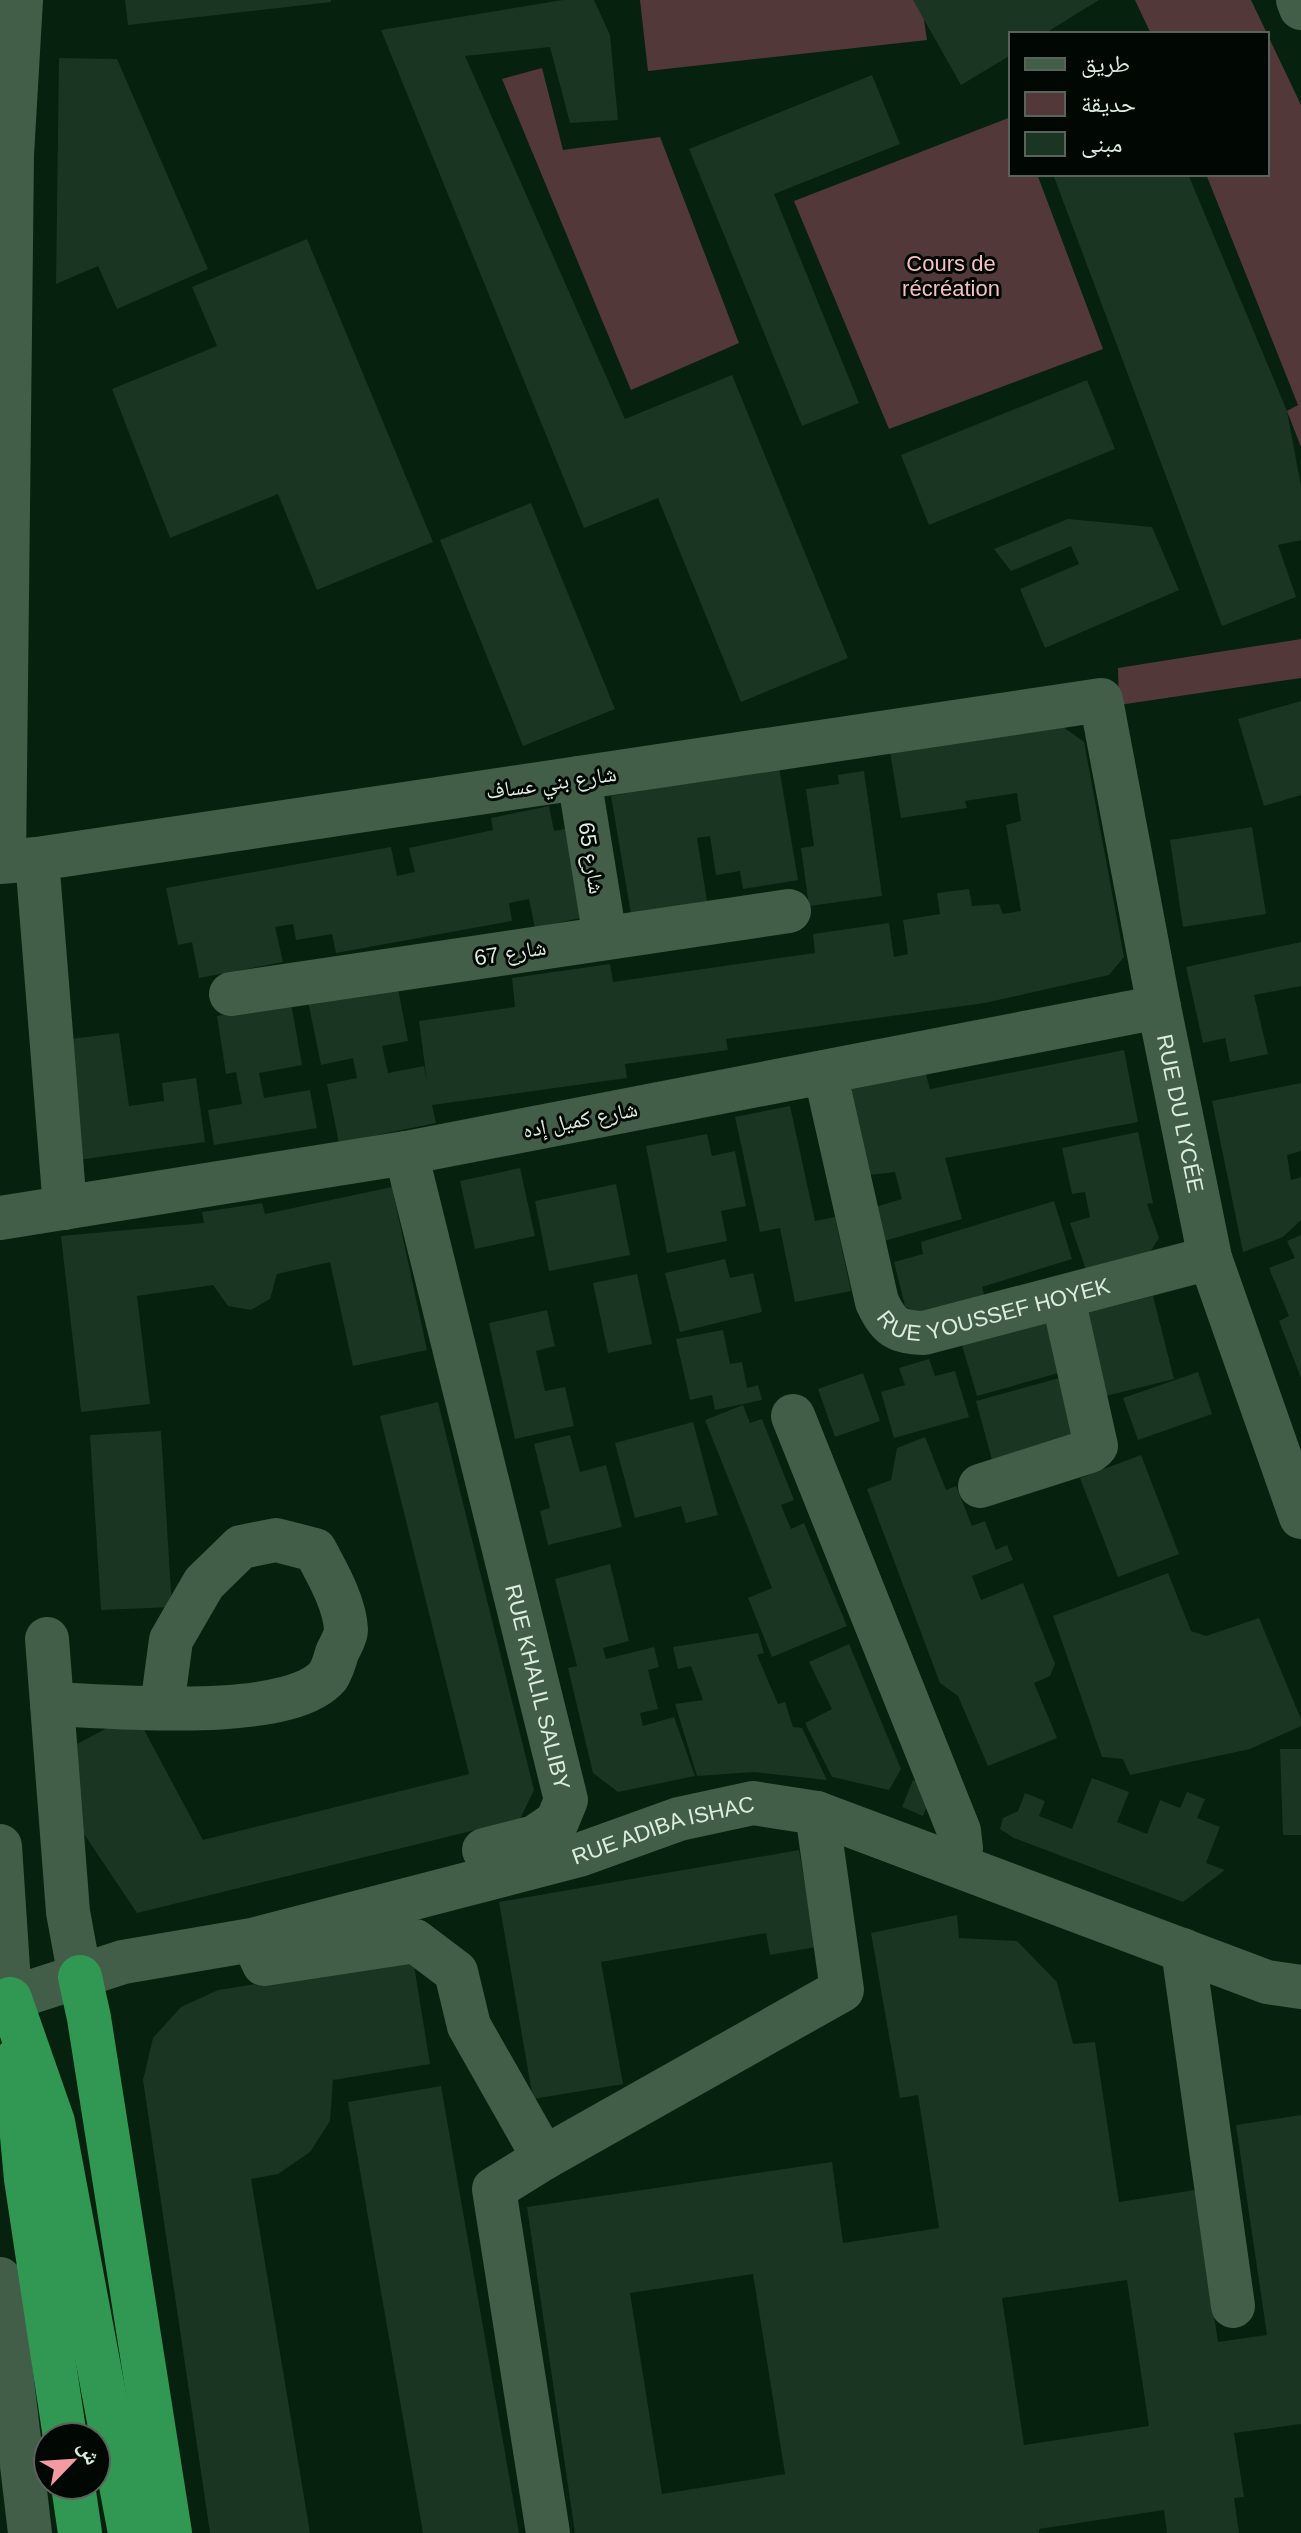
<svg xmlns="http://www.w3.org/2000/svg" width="1301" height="2533" font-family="Helvetica,'Noto Naskh Arabic',sans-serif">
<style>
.green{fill:#53383a}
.building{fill:#1a3521;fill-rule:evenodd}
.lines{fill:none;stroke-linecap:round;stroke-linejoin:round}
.minor{stroke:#425e48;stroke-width:44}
.highway{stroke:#309852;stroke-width:44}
.labels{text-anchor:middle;stroke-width:6;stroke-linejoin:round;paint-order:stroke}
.park-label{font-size:22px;fill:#f9bec2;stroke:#010803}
.street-label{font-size:22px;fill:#dcecde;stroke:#010803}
</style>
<rect width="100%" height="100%" fill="#06210e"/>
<g class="green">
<path d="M640,0H921L927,40L648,71Z"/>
<path d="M1135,0H1251L1301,105V447L1287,411L1298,405L1206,174H1267V34H1151Z"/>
<path d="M542,68L563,150L660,137L739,343L631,390L502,79Z"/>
<path d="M1011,117V174H1037L1103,349L889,429L794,201Z"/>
<path d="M1301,639V678L1119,705L1118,668Z"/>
</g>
<g class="building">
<path d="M125,0H331V2L128,25Z"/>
<path d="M563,0H594L610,35L618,120L570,123L550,47L465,56L625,419L732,375L848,658L741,702L658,498L584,528L381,30Z"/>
<path d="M913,0H1099L1044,34H1011V55L961,85Z"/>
<path d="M59,58L117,59L208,269L117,309L98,266L56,284Z"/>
<path d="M872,75L900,144L774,194L859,403L802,426L689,149Z"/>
<path d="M1053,174H1188L1287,411L1301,486V540L1278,545L1296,597L1222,626Z"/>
<path d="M307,239L433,542L317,590L278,494L170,538L112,389L217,346L192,287Z"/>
<path d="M1087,380L1115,449L929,525L901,455Z"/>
<path d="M531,503L615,709L523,746L440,540Z"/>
<path d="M1068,519L1152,527L1179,590L1045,648L1020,589L1079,564L1071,546L1011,571L994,549Z"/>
<path d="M1301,701V795L1264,806L1238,719Z"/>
<path d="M1062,726L1084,742L1124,957L1109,975L985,1003L726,1039L728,1050L625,1064L627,1078L432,1105L436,1123L339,1143L327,1084L357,1078L353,1058L321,1065L308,1001L397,983L408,1041L382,1046L388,1073L424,1066L427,1082L419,1021L515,1007L512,978L610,964L613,982L815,953L813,934L889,923L894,957L908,954L903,920L940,914L937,893L969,889L972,906L999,904L1003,914L1021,911L1006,825L1021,821L1017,793L965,801L967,808L901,818L890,752Z"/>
<path d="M779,767L798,880L743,889L740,871L716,875L710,836L697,838L707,901L631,914L611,796Z"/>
<path d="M864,771L882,896L809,906L801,848L814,846L806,789L839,784L838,775Z"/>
<path d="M549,806L554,831L570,828L589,916L535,928L529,899L509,903L512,921L336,953L332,934L296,940L293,924L275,927L283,962L199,978L192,942L178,945L166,888L391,847L397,876L415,872L409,848L493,830L491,818Z"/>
<path d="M1252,827L1266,914L1183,927L1170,840Z"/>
<path d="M1301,942V986L1254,995L1268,1054L1230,1062L1225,1038L1203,1043L1186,967Z"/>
<path d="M291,1003L302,1065L259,1073L264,1098L310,1090L317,1128L214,1145L208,1110L242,1104L236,1072L226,1074L217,1016Z"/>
<path d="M119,1033L129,1106L164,1101L162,1083L196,1078L205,1142L71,1161L63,1040Z"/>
<path d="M1124,1050L1138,1122L945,1158L962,1219L884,1241L875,1207L902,1199L895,1172L870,1175L850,1088L925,1071L930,1089Z"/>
<path d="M1301,1083V1151L1287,1155L1291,1180L1301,1177V1220L1283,1237L1243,1252L1212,1101Z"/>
<path d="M790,1106L815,1221L835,1217L851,1291L795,1302L780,1228L760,1232L735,1117Z"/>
<path d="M1138,1132L1153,1203L1147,1204L1159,1238L1148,1255L1087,1273L1070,1223L1090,1217L1085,1192L1072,1194L1062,1148Z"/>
<path d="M707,1134L712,1156L735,1151L746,1206L721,1211L727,1241L667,1253L646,1146Z"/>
<path d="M520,1168L535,1236L475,1249L460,1181Z"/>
<path d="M616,1184L630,1255L549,1271L535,1201Z"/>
<path d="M392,1187L427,1350L353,1366L330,1262L277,1274L270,1299L251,1310L228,1306L213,1285L137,1296L150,1404L81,1412L61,1236L204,1223L202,1212L262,1203L265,1214Z"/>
<path d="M1054,1201L1072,1259L982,1287L987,1306L927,1320L905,1306L894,1262L923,1254L921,1242Z"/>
<path d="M1301,1235V1378L1279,1321L1289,1316L1269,1268L1295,1258L1287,1241Z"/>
<path d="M725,1259L730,1278L753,1273L762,1312L680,1332L665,1273Z"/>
<path d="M637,1274L652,1344L608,1353L593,1283Z"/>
<path d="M1153,1296L1174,1379L1102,1397L1080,1314Z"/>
<path d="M547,1310L555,1346L536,1351L545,1391L565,1387L574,1426L515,1439L489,1323Z"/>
<path d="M1054,1315L1069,1370L977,1396L961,1342Z"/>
<path d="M723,1330L730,1364L742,1362L747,1388L758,1385L762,1400L715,1410L712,1395L690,1400L676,1339Z"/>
<path d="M929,1359L935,1376L955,1371L969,1417L894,1438L881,1392L905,1385L899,1368Z"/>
<path d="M1198,1372L1212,1414L1138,1440L1123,1398Z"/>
<path d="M863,1373L880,1421L835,1437L818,1389Z"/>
<path d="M1070,1375L1089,1445L995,1471L976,1401Z"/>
<path d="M438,1402L534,1790L520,1819L137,1913L82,1831L77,1744L135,1713L203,1840L469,1774L380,1416Z"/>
<path d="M743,1405L750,1423L762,1419L794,1500L781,1505L791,1529L804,1523L847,1626L772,1657L748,1598L772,1588L705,1420Z"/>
<path d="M693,1422L718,1515L686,1523L681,1506L635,1518L615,1443Z"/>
<path d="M161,1431L172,1607L101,1610L90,1435Z"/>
<path d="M570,1435L580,1472L606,1465L622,1527L548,1545L540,1511L550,1508L534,1444Z"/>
<path d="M925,1437L946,1490L956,1486L972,1526L985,1521L996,1550L1007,1545L1013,1560L972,1576L981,1600L1023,1583L1055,1664L1050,1676L1034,1683L1057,1738L988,1766L958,1696L940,1683L867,1489L891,1480L897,1448Z"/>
<path d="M1141,1455L1179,1554L1118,1577L1080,1478Z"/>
<path d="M610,1564L629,1641L603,1648L606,1659L654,1647L659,1667L648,1670L658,1709L640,1713L643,1726L674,1717L695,1776L618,1792L593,1773L568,1668L577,1666L555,1579Z"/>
<path d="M1168,1573L1191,1631L1206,1636L1259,1618L1301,1719V1726L1250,1749L1130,1775L1123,1759L1102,1757L1053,1616Z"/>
<path d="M758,1633L764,1653L757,1655L778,1704L785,1702L793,1727L802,1728L827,1780L754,1772L697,1776L675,1704L703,1700L691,1666L678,1669L673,1647Z"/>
<path d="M849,1644L901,1769L889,1790L832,1777L805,1723L832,1709L809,1662Z"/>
<path d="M1280,1749H1301V1835H1283Z"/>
<path d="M1092,1778L1129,1792L1117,1822L1147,1834L1160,1800L1180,1808L1187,1792L1205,1799L1197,1818L1220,1827L1206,1863L1225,1870L1183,1902L1014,1838L1000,1829L1003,1818L1018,1811L1025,1793L1045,1801L1039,1816L1072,1829Z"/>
<path d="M913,1780L934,1789L923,1816L902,1807Z"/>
<path d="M799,1850L816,1947L770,1955L766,1933L601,1962L623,2084L533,2099L499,1902Z"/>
<path d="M957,1915L959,1938L1017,1941L1057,1982L1073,2044L1095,2042L1119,2202L1195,2190L1218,2342L1267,2335L1236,2125L1301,2115V2424L1234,2433L1244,2497L1234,2498L1239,2533H1167L1164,2510L1039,2529V2533H575L527,2207L832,2162L843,2243L939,2228L918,2095L900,2098L871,1933ZM753,2274L785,2474L662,2494L630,2293ZM1127,2280L1149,2426L1024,2445L1002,2298Z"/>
<path d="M413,1959L430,2064L333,2080L330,2121L310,2152L278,2174L251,2179L310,2533H210L143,2080L153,2038L181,2007L218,1990Z"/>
<path d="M441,2086L519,2533H423L348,2102Z"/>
</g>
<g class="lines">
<g class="minor">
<path d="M1298,0L1301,8"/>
<path d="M579,778L605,938"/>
<path d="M37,859L65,1208"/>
<path d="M4,861L12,155L21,0"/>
<path id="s1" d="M0,862L37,859L1101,700L1159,1007L1210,1258L1301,1517"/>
<path d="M231,994L789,911"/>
<path id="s2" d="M825,1072L877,1302C889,1327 896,1332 924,1333L1210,1258"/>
<path id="s3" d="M406,1153L566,1800L557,1822L535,1837L484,1850"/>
<path d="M0,1218L406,1153L1159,1007"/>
<path d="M793,1416L959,1831L961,1849L955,1863"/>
<path d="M980,1486L1090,1451L1096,1446L1063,1298"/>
<path d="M47,1639L68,1912L80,1977"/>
<path d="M52,1704C112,1706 289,1723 328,1676C332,1670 335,1660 337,1653C340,1646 346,1637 346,1630C345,1603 327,1573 315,1550L276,1540L241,1547L204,1583L171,1640L162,1707"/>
<path d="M0,1846L10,1999"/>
<path d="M255,1945L264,1964L415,1941L456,1972L469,2026L544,2158L842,1990L817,1813"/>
<path d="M1183,1950L1233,2306"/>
<path id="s4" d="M0,2002L123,1962L252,1940L579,1855L679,1819L753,1803L817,1813L1267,1982L1301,1987"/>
<path d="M544,2158L494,2189L548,2533"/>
<path d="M0,2279L30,2533"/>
</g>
<g class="highway">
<path d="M80,1977L89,2018L170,2533"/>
<path d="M10,1999L53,2122L130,2533"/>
<path d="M15,2061L26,2179L65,2437"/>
<path d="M73,2485L80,2533"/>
</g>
</g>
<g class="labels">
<g class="park-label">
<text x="951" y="271">Cours de<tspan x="951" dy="25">récréation</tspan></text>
</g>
<g class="street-label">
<text transform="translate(551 782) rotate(-8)" y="8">شارع بني عساف</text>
<text transform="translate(592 858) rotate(81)" y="8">شارع 65</text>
<text transform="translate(510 952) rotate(-9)" y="8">شارع 67</text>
<text dy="8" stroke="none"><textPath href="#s1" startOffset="1534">RUE DU LYCÉE</textPath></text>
<text transform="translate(580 1119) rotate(-11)" y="8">شارع كميل إده</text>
<text dy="8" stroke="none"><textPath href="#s2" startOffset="368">RUE YOUSSEF HOYEK</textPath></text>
<text dy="8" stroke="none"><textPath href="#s3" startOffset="550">RUE KHALIL SALIBY</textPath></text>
<text dy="8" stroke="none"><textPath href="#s4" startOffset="686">RUE ADIBA ISHAC</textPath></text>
</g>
</g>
<rect x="1009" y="32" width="260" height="144" fill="#010803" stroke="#59635b" stroke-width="2"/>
<rect x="1025" y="58" width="40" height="12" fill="#425e48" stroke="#59635b" stroke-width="2"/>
<text x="1081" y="72" font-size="24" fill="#dcecde">طريق</text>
<rect x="1025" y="92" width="40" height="24" fill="#53383a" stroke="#59635b" stroke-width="2"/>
<text x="1081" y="112" font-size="24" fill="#dcecde">حديقة</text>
<rect x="1025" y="132" width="40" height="24" fill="#1a3521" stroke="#59635b" stroke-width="2"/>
<text x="1081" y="152" font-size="24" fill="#dcecde">مبنى</text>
<g transform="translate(72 2461) rotate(65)"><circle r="38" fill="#010803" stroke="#59635b" stroke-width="2"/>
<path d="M0-6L14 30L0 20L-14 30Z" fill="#f49aa2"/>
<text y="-12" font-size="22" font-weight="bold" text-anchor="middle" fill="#dcecde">ش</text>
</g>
</svg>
